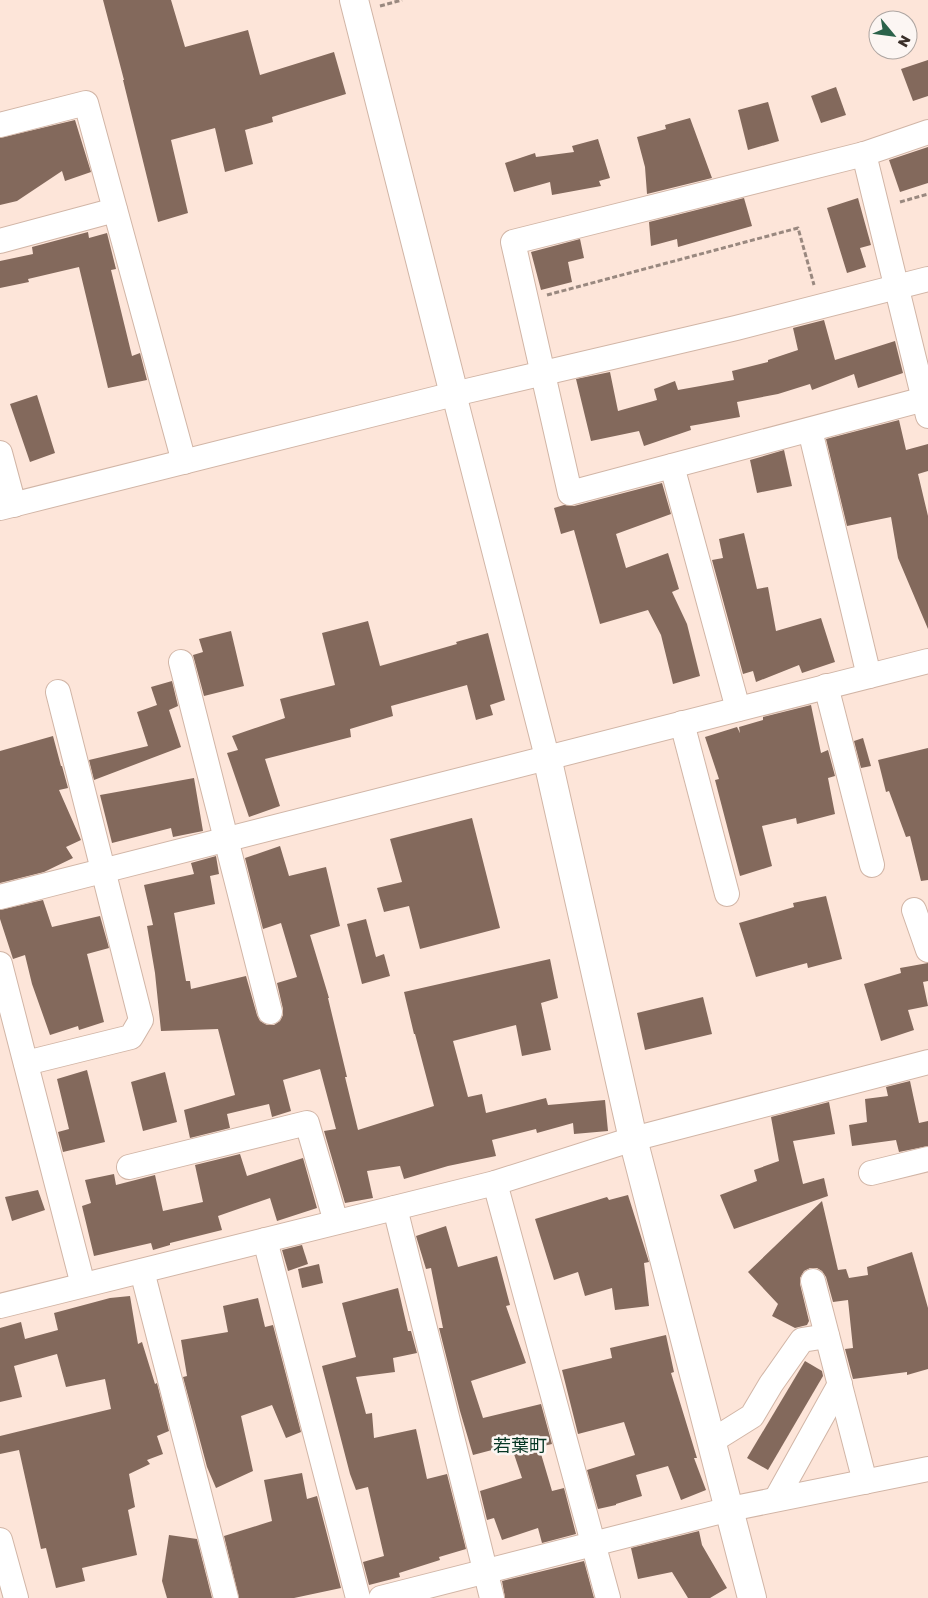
<svg xmlns="http://www.w3.org/2000/svg" width="928" height="1598" font-family="'Golos Text','Noto Sans JP',sans-serif">
<style>
.building{fill:#83695c}
.lines{fill:none;stroke-linecap:round;stroke-linejoin:round}
.minor-casing{stroke:#d1b5a6;stroke-width:26}
.tertiary-casing{stroke:#d1b5a6;stroke-width:30}
.path{stroke:#99887f;stroke-width:3;stroke-dasharray:5 2.5;stroke-linecap:butt}
.minor{stroke:#fff;stroke-width:24}
.tertiary{stroke:#fff;stroke-width:28}
.labels{text-anchor:middle;stroke-width:5;stroke-linejoin:round;paint-order:stroke}
.neighbourhood-label{font-size:18px;fill:#063624;stroke:#fcf6f3}
</style>
<rect width="100%" height="100%" fill="#fde5d9"/>
<g class="building">
<path d="M103,0H171L185,47L248,30L260,75L334,52L346,94L272,117L273,122L245,130L253,164L225,172L215,128L171,140L188,213L158,222L123,80H124Z"/>
<path d="M928,60V96L913,101L901,69Z"/>
<path d="M836,87L846,115L821,123L811,96Z"/>
<path d="M768,102L779,141L748,150L738,110Z"/>
<path d="M690,118L712,178L647,194L645,167L637,137L666,129L665,125Z"/>
<path d="M75,120L91,172L65,181L62,171L17,201L0,205V138Z"/>
<path d="M598,139L610,178L599,181L601,186L552,195L550,182L514,192L505,163L535,153L536,157L574,152L572,146Z"/>
<path d="M928,147V183L900,192L889,160Z"/>
<path d="M744,198L752,226L678,247L677,239L651,246L649,222Z"/>
<path d="M858,198L871,245L860,248L866,267L847,273L827,208Z"/>
<path d="M88,232L89,238L107,233L116,269L111,270L132,356L140,353L147,380L108,388L79,267L28,279L29,282L0,288V261L33,254L32,247Z"/>
<path d="M580,239L584,258L568,262L572,282L541,290L531,252Z"/>
<path d="M824,320L835,360L895,341L903,373L858,388L854,374L812,390L810,384L778,394L737,402L740,417L690,426L691,430L644,446L639,431L591,441L576,379L610,372L618,411L657,400L654,389L675,381L678,390L734,380L732,371L768,362V360L798,350L793,328Z"/>
<path d="M37,395L55,453L30,462L10,404Z"/>
<path d="M899,420L906,450L928,444V471L918,474L928,516V629L898,558L891,517L847,526L826,439Z"/>
<path d="M784,450L792,486L757,493L750,460Z"/>
<path d="M662,483L671,514L616,534L626,568L668,553L679,589L672,592L687,624L700,676L673,684L661,635L648,610L600,624L574,530L561,534L554,508L564,505L574,506Z"/>
<path d="M744,533L757,589L768,587L776,631L821,618L835,662L802,673L799,665L756,682L753,671L743,674L712,560L723,558L719,539Z"/>
<path d="M368,621L380,666L457,644L456,642L488,633L505,700L490,705L493,715L476,720L467,685L391,706L393,716L350,729L351,737L265,759L280,806L249,817L227,753L238,750L232,736L285,718L280,699L335,685L322,633Z"/>
<path d="M231,631L244,686L204,696L193,655L203,652L199,639Z"/>
<path d="M172,681L178,706L169,710L181,747L94,780L89,760L148,746L137,712L157,705L151,687Z"/>
<path d="M811,705L821,753L828,750L835,776L828,778L835,814L797,824L796,818L762,826L772,866L740,876L715,780L719,779L705,737L737,727L740,733L739,727L763,720V717Z"/>
<path d="M53,736L61,766H62L68,788L59,790L81,840L66,847L73,858L44,872L0,883V751Z"/>
<path d="M863,738L871,766L861,768L854,741Z"/>
<path d="M928,748V880L921,881L910,836L906,837L889,791L886,792L878,760Z"/>
<path d="M194,778L203,831L173,837L171,828L112,843L100,795Z"/>
<path d="M472,818L500,928L420,949L409,906L384,912L377,888L402,882L390,839Z"/>
<path d="M280,846L289,876L326,867L340,926L310,935L329,998H328L347,1077H345L358,1130L434,1106L415,1034H414L404,992L550,959L558,998L541,1003L551,1050L522,1056L516,1025L453,1041L468,1097L482,1094L486,1113L546,1098L548,1105L605,1100L608,1131L574,1134L573,1123L537,1133L536,1129L492,1140L496,1156L448,1166L404,1179L400,1166L367,1171L373,1198L345,1203L324,1131L336,1129L320,1069L283,1080L291,1111L272,1117L269,1104L227,1114L230,1128L190,1138L184,1110L235,1095L218,1029L161,1031L155,973L147,926L153,925L144,885L194,874L191,863L216,856L219,874L210,876L215,904L174,913L186,981H190L191,989L246,976L257,1015L260,1021L267,1025H274L280,1021L283,1015V1009L277,983L297,977L281,923L263,929L245,858Z"/>
<path d="M826,896L842,959L808,968L807,963L756,977L739,923L794,907L793,903Z"/>
<path d="M43,900L52,927L100,916L109,948L87,954L104,1022L79,1030L78,1026L50,1035L32,984L25,955L13,959L0,919V910Z"/>
<path d="M366,919L376,957L384,954L390,976L362,984L347,924Z"/>
<path d="M928,963V981L923,982L928,1006L908,1010L914,1030L881,1041L864,984L901,973L900,968Z"/>
<path d="M703,997L712,1034L645,1050L637,1013Z"/>
<path d="M87,1070L105,1142L63,1152L58,1132L69,1129L57,1079Z"/>
<path d="M165,1072L177,1122L143,1131L131,1082Z"/>
<path d="M910,1081L919,1123L928,1121V1146L899,1152L896,1140L852,1146L849,1125L867,1122L865,1099L888,1096L886,1087Z"/>
<path d="M829,1102L835,1134L793,1141L803,1184L824,1178L828,1196L734,1229L720,1195L757,1181L754,1170L779,1161L771,1117Z"/>
<path d="M240,1154L247,1176L303,1158L317,1208L277,1221L270,1198L218,1216L222,1230L170,1243V1245L153,1250L151,1243L94,1256L82,1206L91,1203L85,1180L114,1174L116,1185L155,1175L163,1211L203,1202L195,1165Z"/>
<path d="M38,1190L45,1210L12,1221L5,1197Z"/>
<path d="M628,1195L649,1262L644,1263L649,1306L615,1310L612,1288L585,1296L578,1272L554,1280L535,1219L607,1197L609,1200Z"/>
<path d="M822,1201L838,1270L846,1269L849,1278L868,1275L867,1267L912,1252L928,1308V1369L907,1375V1372L853,1379L845,1349L853,1348L848,1300L833,1302L826,1277L822,1271L817,1268H810L804,1271L800,1278V1284L809,1321L807,1325L795,1328L772,1316L778,1304L748,1272Z"/>
<path d="M446,1226L458,1267L497,1256L510,1305L506,1306L526,1363L471,1381L483,1418L541,1404L552,1444L539,1447L552,1491L564,1488L576,1534L542,1543L538,1528L502,1540L494,1518L487,1520L480,1491L522,1478L511,1445L473,1455L460,1411L439,1328H443L431,1268L426,1269L416,1236Z"/>
<path d="M302,1245L308,1264L288,1271L282,1250Z"/>
<path d="M319,1264L323,1283L302,1288L298,1269Z"/>
<path d="M398,1288L408,1331H411L417,1353L393,1358L395,1372L356,1377L366,1414L372,1413L374,1438L416,1429L427,1479L447,1474L466,1549L439,1557L440,1560L399,1573L400,1577L369,1585L363,1562L384,1556L368,1487L356,1490L350,1474L322,1366L356,1357L342,1303Z"/>
<path d="M130,1296L138,1344L142,1342L155,1384L157,1383L169,1431L157,1436L163,1454L147,1460L150,1464L129,1474L135,1507L128,1510L137,1555L82,1568L85,1581L56,1588L46,1548L41,1549L19,1450L0,1454V1436L111,1409L105,1379L66,1387L57,1354L14,1366L22,1397L0,1402V1328L21,1322L25,1339L58,1330L54,1313L110,1298Z"/>
<path d="M258,1298L265,1327L273,1325L301,1432L286,1438L272,1405L241,1416L253,1471L216,1488L207,1467L183,1377L187,1376L181,1340L228,1332L223,1306Z"/>
<path d="M666,1335L674,1372L671,1373L697,1458H694L706,1490L681,1500L668,1466L636,1475L642,1496L616,1504V1505L598,1509L587,1470L635,1455L624,1422L578,1434L562,1370L612,1358L610,1348Z"/>
<path d="M805,1361L822,1371L823,1376L768,1470L747,1458Z"/>
<path d="M302,1473L307,1499L317,1496L341,1588L294,1598H239L224,1536L272,1521L264,1480Z"/>
<path d="M699,1531L702,1545L727,1588L710,1598H688L672,1572L638,1579L631,1548Z"/>
<path d="M169,1535L197,1539L212,1598H167L162,1581Z"/>
<path d="M584,1561L594,1598H505L502,1581Z"/>
</g>
<g class="lines">
<defs>
<g id="minor">
<path d="M0,125L86,103L184,462"/>
<path d="M928,132L864,154L513,242L570,493L928,398"/>
<path d="M864,154L928,416"/>
<path d="M0,241L115,210"/>
<path d="M454,394L547,757"/>
<path d="M810,430L869,676"/>
<path d="M0,453L14,505"/>
<path d="M672,466L738,709"/>
<path d="M0,508L454,394L736,328L928,279"/>
<path d="M181,662L270,1012"/>
<path d="M826,686L872,865"/>
<path d="M682,723L727,894"/>
<path d="M0,897L928,661"/>
<path d="M914,910L928,950"/>
<path d="M0,964L83,1285"/>
<path d="M26,1063L131,1037L141,1020L58,692"/>
<path d="M129,1167L307,1123L336,1222"/>
<path d="M871,1173L928,1159"/>
<path d="M495,1183L608,1598"/>
<path d="M395,1208L492,1598"/>
<path d="M265,1240L358,1598"/>
<path d="M142,1271L226,1598"/>
<path d="M813,1281L865,1482"/>
<path d="M0,1306L495,1183L633,1139L928,1062"/>
<path d="M712,1441L752,1416L771,1384L802,1340L827,1336"/>
<path d="M776,1499L840,1384"/>
<path d="M0,1540L16,1598"/>
<path d="M381,1598L730,1509L928,1469"/>
</g>
<g id="tertiary">
<path d="M354,0L454,394"/>
<path d="M547,757L633,1139L752,1598"/>
</g>
</defs>
<use href="#minor" class="minor-casing"/>
<use href="#tertiary" class="tertiary-casing"/>
<g class="path">
<path d="M380,6L402,0"/>
<path d="M900,202L928,194"/>
<path d="M547,295L798,228L814,285"/>
</g>
<use href="#minor" class="minor"/>
<use href="#tertiary" class="tertiary"/>
</g>
<g class="labels">
<g class="neighbourhood-label">
<text x="520" y="1452">若葉町</text>
</g>
</g>
<g transform="translate(893 35) rotate(119)"><circle r="24" fill="#fcf6f3" stroke="#aea6a2"/>
<path d="M0-4L9 19L0 12L-9 19Z" fill="#2b624a"/>
<text y="-8" font-size="14" font-weight="bold" text-anchor="middle" fill="#3a2f29">N</text>
</g>
</svg>
